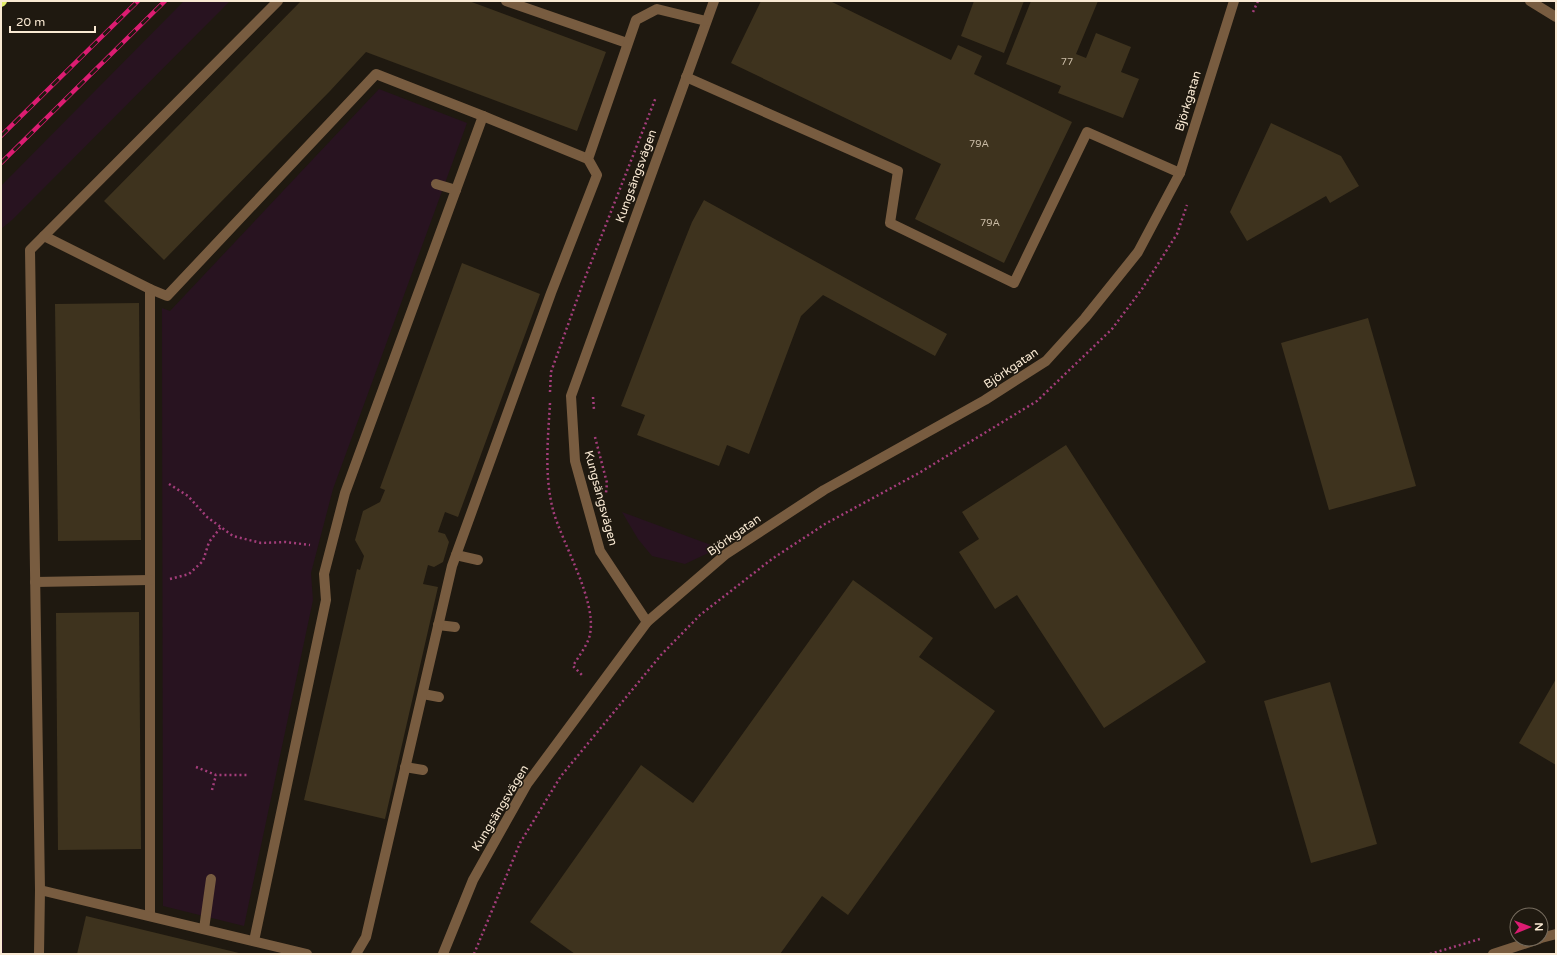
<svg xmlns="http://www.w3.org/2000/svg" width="1557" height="955" font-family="'Varela Round',sans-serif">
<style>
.green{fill:#281320}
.building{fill:#3e331e}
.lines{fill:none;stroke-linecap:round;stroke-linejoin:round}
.path{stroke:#a43d7b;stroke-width:2.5;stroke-dasharray:2 3;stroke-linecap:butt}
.minor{stroke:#785c40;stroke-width:10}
.major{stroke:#e1ec68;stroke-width:10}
.rail-casing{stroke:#dc1c72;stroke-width:4.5}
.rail{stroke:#1f1910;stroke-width:3;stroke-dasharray:9;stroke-linecap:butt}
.labels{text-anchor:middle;stroke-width:3;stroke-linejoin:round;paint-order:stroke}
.number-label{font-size:10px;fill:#cabca6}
.street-label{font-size:12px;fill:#f9e9d3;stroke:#1f1910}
</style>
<rect width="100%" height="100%" fill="#1f1910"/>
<g class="green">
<path d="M184,1H230L12,220L1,229V186Z"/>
<path d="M379,89L467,123L333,489L311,573L313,600L244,926L163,906L162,308L170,311Z"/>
<path d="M622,512L719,548L685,564L652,556L638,539Z"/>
<path d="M1,819H2L3,954H1Z"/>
</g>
<g class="building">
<path d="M301,1H469L606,52L577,131L366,52L330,91L164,260L104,201Z"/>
<path d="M761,1H830L951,60L958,45L982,56L974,74L1072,122L1004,263L915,219L941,164L731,63Z"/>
<path d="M974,1H1024L1004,53L961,36Z"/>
<path d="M1031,1H1098L1076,54L1086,58L1096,33L1131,47L1121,72L1139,79L1123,118L1058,93L1061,86L1006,64Z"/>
<path d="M1271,123L1341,156L1359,186L1330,203L1326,196L1247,241L1230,212Z"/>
<path d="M704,200L947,334L935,356L823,295L801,316L749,454L727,445L719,466L637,435L645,415L621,406L674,267L692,222Z"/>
<path d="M462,263L540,294L458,517L445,512L438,532L445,534L449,542L443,562L434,567L428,565L423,584L438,587L385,819L304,800L357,569L360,570L364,556L355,540L363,511L380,502L385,490L380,488Z"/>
<path d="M139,303L141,540L58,541L55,304Z"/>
<path d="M1368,318L1416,486L1329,510L1281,343Z"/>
<path d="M1066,445L1206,662L1104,728L1017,595L995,609L959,552L979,539L962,512Z"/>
<path d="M853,580L933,638L919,657L995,711L848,915L822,896L780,954H575L530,922L641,765L693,803Z"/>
<path d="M139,612L141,849L58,850L56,613Z"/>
<path d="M1556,679V765L1519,743Z"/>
<path d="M1330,682L1377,844L1311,863L1264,701Z"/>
<path d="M86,916L239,953V954H77Z"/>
</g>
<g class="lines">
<g class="path">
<path d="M1253,12L1258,1"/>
<path d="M550,392L551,372L583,283L656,97"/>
<path d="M593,397L594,410"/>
<path d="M550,403C548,438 544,475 553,510C562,543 597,601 590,634C588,645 578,657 573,666L583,676"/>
<path d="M595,437L607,483L606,493"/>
<path d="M169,484L188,496L207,517L233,536L261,543L286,542L310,545"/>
<path d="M170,579L189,574L203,561L209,542L221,527"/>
<path d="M196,767L216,775H248"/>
<path d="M212,790L216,775"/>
<path d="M474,954L520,843L561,776L661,655L700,615L772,559L825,524L919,473L1037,401L1112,329L1142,289L1177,234L1187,205"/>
<path d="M1430,954L1480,939"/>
</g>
<g class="minor">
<path d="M506,1L627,43"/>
<path d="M1530,1L1556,17"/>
<path d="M686,77L898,171L890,223L1014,283L1087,132L1180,173"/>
<path d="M436,184L456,190"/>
<path d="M44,236L150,289V916"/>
<path d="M150,289L167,296L376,74L483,116"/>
<path d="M456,555L478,560"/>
<path d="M35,582L150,580"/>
<path d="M647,622L600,551L575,461L571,396L714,1"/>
<path d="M438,625L455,627"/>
<path d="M423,694L439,697"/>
<path d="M405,767L423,770"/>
<path d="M40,890L307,954"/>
<path d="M204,929L211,879"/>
<path d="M1541,938L1556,934"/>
<path d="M254,941L326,600L324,574L345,493L483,116L588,159"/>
<path d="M39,954L40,890L30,250L278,1"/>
<path d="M356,954L366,937L452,566L551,293L597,175L588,159L636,20L657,9L706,21"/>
<path d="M443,954L473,880L527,784L647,622L726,554L824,490L985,400L1046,361L1085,318L1138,252L1180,173L1234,1"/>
<path d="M1493,954L1539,939"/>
</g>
<path class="major" d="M1,2L2,1"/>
<defs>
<g id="rail">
<path d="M1,136L138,1"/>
<path d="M1,163L165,1"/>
</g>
</defs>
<use href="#rail" class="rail-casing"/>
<use href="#rail" class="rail"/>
</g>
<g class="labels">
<g class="number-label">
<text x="1067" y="65">77</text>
<text x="979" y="147">79A</text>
<text x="990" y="226">79A</text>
</g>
<g class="street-label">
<text transform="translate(1188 101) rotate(-73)" y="4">Björkgatan</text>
<text transform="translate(636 176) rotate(-70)" y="4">Kungsängsvägen</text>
<text transform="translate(1011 368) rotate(-34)" y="4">Björkgatan</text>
<text transform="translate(601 498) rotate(75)" y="4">Kungsängsvägen</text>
<text transform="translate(734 535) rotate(-35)" y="4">Björkgatan</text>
<text transform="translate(500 808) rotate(-59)" y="4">Kungsängsvägen</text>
</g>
</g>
<rect width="1557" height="955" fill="none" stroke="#f9e9d3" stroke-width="4"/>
<g transform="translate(1529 927) rotate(89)"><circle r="19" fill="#1f1910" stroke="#766c5e"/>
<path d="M0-3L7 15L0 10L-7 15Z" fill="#dc1c72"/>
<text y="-6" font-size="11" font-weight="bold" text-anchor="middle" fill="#f9e9d3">N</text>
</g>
<path d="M10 26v6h85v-6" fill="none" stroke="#f9e9d3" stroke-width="2"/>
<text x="16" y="26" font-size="12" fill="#f9e9d3" stroke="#1f1910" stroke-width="3" paint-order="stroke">20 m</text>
</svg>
